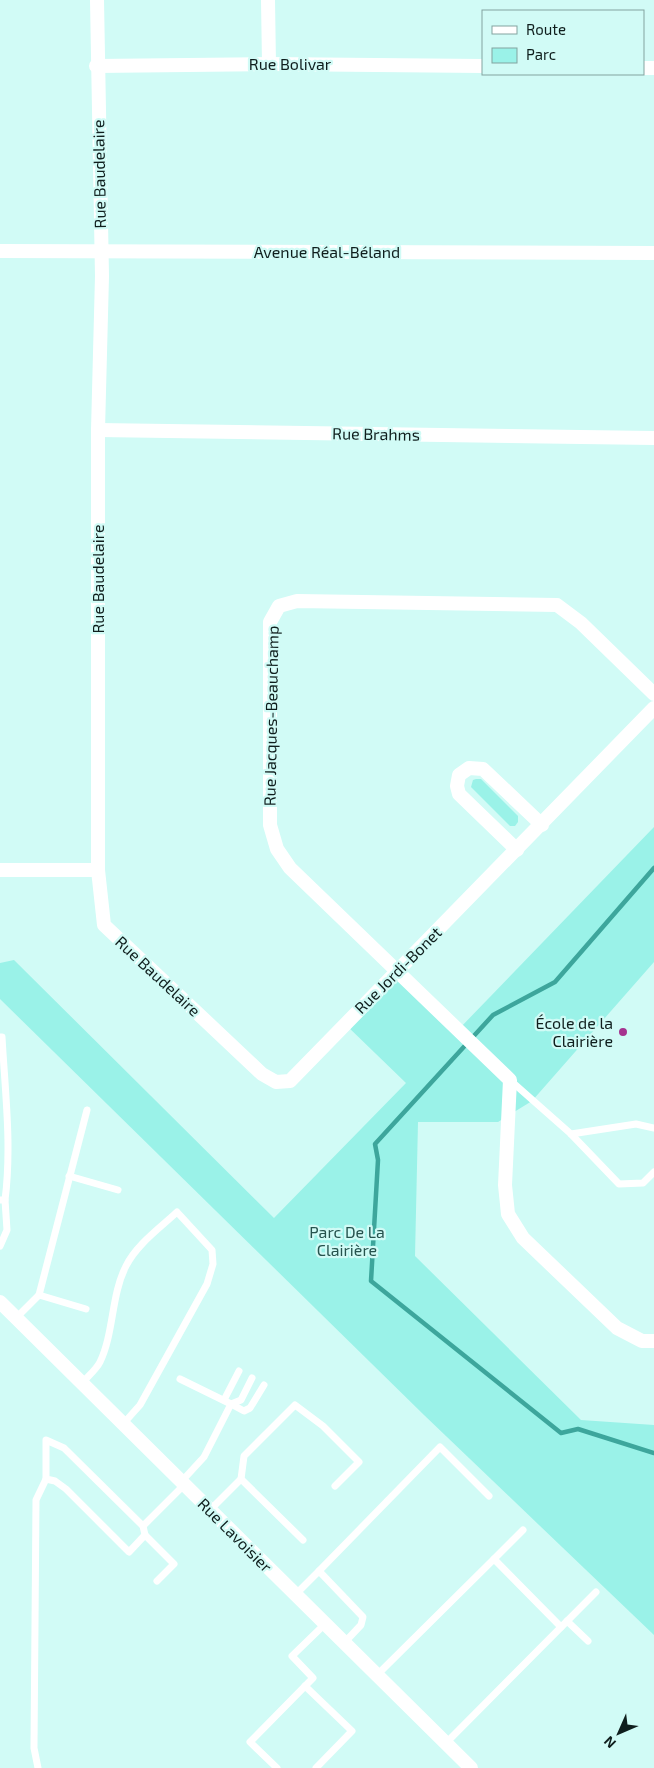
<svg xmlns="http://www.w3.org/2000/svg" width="654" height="1768" font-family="'Exo 2',sans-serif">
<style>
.green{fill:#9af2e8}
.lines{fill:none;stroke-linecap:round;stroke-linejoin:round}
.stream{stroke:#3da69c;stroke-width:4.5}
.lane{stroke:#fff;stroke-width:7}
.street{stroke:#fff;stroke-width:14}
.poi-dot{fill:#a5338f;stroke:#d1fbf6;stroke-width:2}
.labels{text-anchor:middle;stroke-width:4.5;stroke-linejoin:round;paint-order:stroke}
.street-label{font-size:16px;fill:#0f1e1d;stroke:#d1fbf6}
.poi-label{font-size:16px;fill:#0f1e1d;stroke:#d1fbf6;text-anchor:end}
.park-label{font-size:16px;fill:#26534e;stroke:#d1fbf6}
</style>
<rect width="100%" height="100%" fill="#d1fbf6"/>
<g class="green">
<path d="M476,779H481L518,816V822L515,826H510L471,787L473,780Z"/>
<path d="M654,827V962L532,1101L498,1122H418L415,1256L581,1420L654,1425V1635L424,1415L0,999V963L14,960L274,1218L406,1083L345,1024L397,971L458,1030Z"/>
</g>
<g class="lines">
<path class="stream" d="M654,868L555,982L493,1015L375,1144L378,1160L371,1281L561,1433L578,1429L654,1453"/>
<g class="lane">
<path d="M0,1037H2C5,1091 12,1146 5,1200"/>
<path d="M510,1080L571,1134L619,1184L643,1183L654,1172"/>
<path d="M571,1134L636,1124L654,1128"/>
<path d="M69,1176L118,1190"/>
<path d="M0,1200H5L7,1230L0,1246"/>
<path d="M39,1295L87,1110"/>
<path d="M16,1318L39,1295L86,1309"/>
<path d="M180,1379L231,1404L204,1457L181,1482"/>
<path d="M82,1383C88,1376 96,1370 100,1362C114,1333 111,1295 126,1266C137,1244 160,1228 177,1212L212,1250L213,1264L207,1284L140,1405L123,1424"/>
<path d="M224,1400L239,1371"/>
<path d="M231,1404L244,1411L250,1408L264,1385"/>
<path d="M231,1404L241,1400L252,1378"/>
<path d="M46,1440L64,1448L143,1526L145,1535L129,1552L66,1489L55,1481L46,1479Z"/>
<path d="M241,1479L244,1456L295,1405L323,1426L359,1462L335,1486"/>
<path d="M210,1510L241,1479L303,1540"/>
<path d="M143,1526L184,1485"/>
<path d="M145,1535L174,1564L157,1581"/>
<path d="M494,1559L523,1530"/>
<path d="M319,1571L440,1447L489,1496"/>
<path d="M295,1595L319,1571L363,1617L361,1625L344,1643"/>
<path d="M567,1621L588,1641"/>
<path d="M377,1675L494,1559L561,1627"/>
<path d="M305,1686L352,1731L316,1768"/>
<path d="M446,1743L596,1592"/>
<path d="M38,1768L34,1748L36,1500L46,1479"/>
<path d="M277,1768L250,1742L313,1678L292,1656L325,1624"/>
</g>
<g class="street">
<path d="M97,0L102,276L98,430V870L104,925L262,1074L276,1082L290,1081L654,708"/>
<path d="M268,0L269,64"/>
<path d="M96,66L269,64L483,66"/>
<path d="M643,68H654"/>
<path d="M0,251L654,253"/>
<path d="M98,430L654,438"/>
<path d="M654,694L581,623L557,605L297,601L279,606L270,622V825L277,849L290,868L510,1080L505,1185L508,1214L523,1238L617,1328L642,1341H654"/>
<path d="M517,850L459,794L457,786L459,775L469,768L483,769L542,825"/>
<path d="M0,870H98"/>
<path d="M0,1302L471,1768"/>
</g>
</g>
<circle class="poi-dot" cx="623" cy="1032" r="5"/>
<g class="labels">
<g class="street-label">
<text x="290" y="70">Rue Bolivar</text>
<text transform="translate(99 174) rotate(-91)" y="6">Rue Baudelaire</text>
<text x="327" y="258">Avenue Réal-Béland</text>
<text transform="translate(376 434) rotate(1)" y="6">Rue Brahms</text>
<text transform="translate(98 579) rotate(-90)" y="6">Rue Baudelaire</text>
<text transform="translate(271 716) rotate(-89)" y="6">Rue Jacques-Beauchamp</text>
<text transform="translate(398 970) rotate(-45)" y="6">Rue Jordi-Bonet</text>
<text transform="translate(158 976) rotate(43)" y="6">Rue Baudelaire</text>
<text transform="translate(235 1535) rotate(45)" y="6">Rue Lavoisier</text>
</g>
<g class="poi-label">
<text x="613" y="1029">École de la<tspan x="613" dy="18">Clairière</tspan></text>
</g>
<g class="park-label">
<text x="347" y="1238">Parc De La<tspan x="347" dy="18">Clairière</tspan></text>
</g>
</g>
<rect x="482" y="10" width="162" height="65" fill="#d1fbf6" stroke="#83a39f"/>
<rect x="492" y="26" width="25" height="8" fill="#ffffff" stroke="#83a39f"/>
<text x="526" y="35" font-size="15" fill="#0f1e1d">Route</text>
<rect x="492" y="48" width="25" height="15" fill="#9af2e8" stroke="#83a39f"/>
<text x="526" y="60" font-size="15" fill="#0f1e1d">Parc</text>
<g transform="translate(619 1733) rotate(225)" stroke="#d1fbf6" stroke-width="4" paint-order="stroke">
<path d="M0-4L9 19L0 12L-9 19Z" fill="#0f1e1d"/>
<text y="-8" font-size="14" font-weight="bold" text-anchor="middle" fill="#0f1e1d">N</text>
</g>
</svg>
